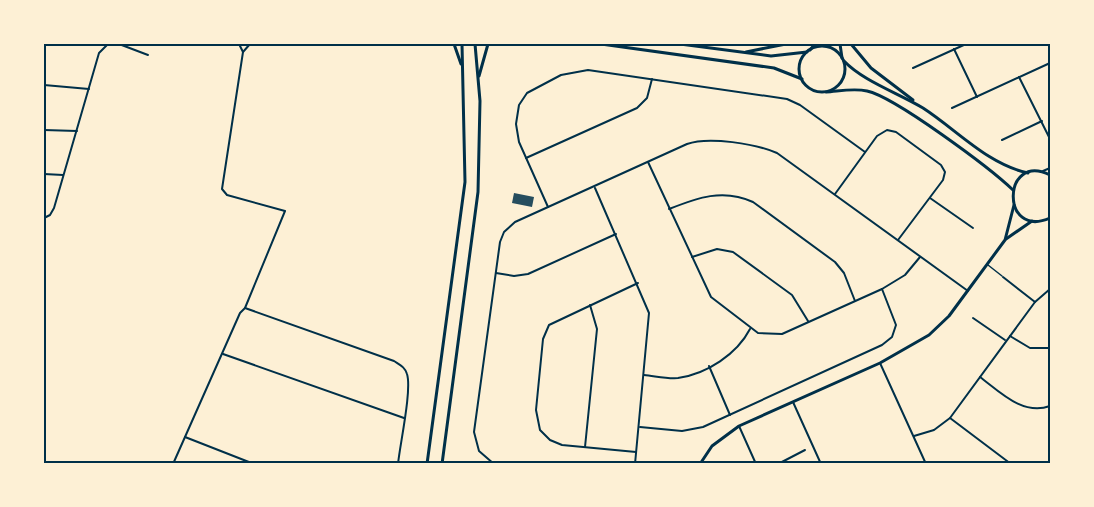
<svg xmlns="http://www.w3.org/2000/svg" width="1094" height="507" font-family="Spectral,serif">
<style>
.building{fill:#264d5e}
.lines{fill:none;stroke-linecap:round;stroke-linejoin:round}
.pedestrian{stroke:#003049;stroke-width:1.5}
.minor{stroke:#003049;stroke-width:2}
.tertiary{stroke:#003049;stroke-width:3}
.secondary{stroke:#003049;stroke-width:3}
.neatline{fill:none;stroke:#003049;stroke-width:2}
</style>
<rect width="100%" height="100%" fill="#fdf0d5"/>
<path class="building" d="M514,193L534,197L532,207L512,203Z"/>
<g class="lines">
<path class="pedestrian" d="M988,265L1002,276"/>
<g class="minor">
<path d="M119,44L148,55"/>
<path d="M239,44L243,52"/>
<path d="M954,49L977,97"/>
<path d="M913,68L966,44"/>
<path d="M44,75V44"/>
<path d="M1019,77L1050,139"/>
<path d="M44,85L89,89"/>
<path d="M952,108L1050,63"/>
<path d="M44,130L77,131"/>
<path d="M1002,140L1042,121"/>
<path d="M526,158L637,108L647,98L652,79"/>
<path d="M648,162L711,297L758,333L782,334L882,289L905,275L920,257"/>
<path d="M1043,171L1050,168"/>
<path d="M44,174L63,175"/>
<path d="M595,188L649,313L635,464"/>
<path d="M835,194L877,136L887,130L896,132L941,165L945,172L943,180L898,240"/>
<path d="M930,198L973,228"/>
<path d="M548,207L519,142L516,124L519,105L527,93L561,75L588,70L787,99L800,105L865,152"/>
<path d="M669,209C697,198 723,188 753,202L835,262L844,273L855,301"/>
<path d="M44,218L50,215L54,208L99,53L108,44"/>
<path d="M692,257L717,249L733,252L792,295L808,321"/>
<path d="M496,273L514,276L528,274L616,234"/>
<path d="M1003,277L1035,302"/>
<path d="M245,308L285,211L227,195L222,189L243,52L250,44"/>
<path d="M973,318L1005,340"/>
<path d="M1010,336L1030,348H1050"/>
<path d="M223,354L404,418"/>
<path d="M880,363L926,464"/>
<path d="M709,366L730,415"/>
<path d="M644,375C655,376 667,379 678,378C707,374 737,354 750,329"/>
<path d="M980,377C1000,392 1023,416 1050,406"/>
<path d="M793,402L821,464"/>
<path d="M950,418L1011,464"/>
<path d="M739,426L756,464"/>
<path d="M640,427L682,431L703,427L882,345L892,337L896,325L882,289"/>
<path d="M914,436L934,430L950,418L1035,302L1050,289"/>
<path d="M185,437L254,464"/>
<path d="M585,447L597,329L590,305"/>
<path d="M636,452L562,445L550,440L540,430L536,410L543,339L549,325L638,283"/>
<path d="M173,464L240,313L245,308L394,361C400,365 405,367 407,374C412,390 400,444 398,464"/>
<path d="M494,464L479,451L474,432L500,242L504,232L515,222L687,144C709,136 756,144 777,153L968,291"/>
<path d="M778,464L805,450"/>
<path d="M1048,464L1050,462"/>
</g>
<g class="tertiary">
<path d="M840,44L842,58"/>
<path d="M810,50L815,44"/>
<path d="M1006,239L1032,221"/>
<path d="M700,464L712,446L739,426L880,363L929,335L949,316L1005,240L1014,205"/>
</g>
<g class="secondary">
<path d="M454,44L461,64"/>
<path d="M601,44L774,68L802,79"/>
<path d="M680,44L771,56L807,52"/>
<path d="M851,44L871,68L913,100"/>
<circle cx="822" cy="69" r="23"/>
<path d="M746,52L786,44"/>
<path d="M844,61C863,81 898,93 923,108C957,130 987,164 1028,173"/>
<path d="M479,76L488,44"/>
<path d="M826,92C840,91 854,88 867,91C895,97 990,168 1013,190"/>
<path d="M1050,175C1002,151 1000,240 1050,218"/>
<path d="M427,464L465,182L462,44"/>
<path d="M442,464L478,192L480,101L475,44"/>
</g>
</g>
<rect width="1094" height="507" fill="none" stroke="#fdf0d5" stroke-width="90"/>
<rect x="45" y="45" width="1004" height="417" class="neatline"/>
</svg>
